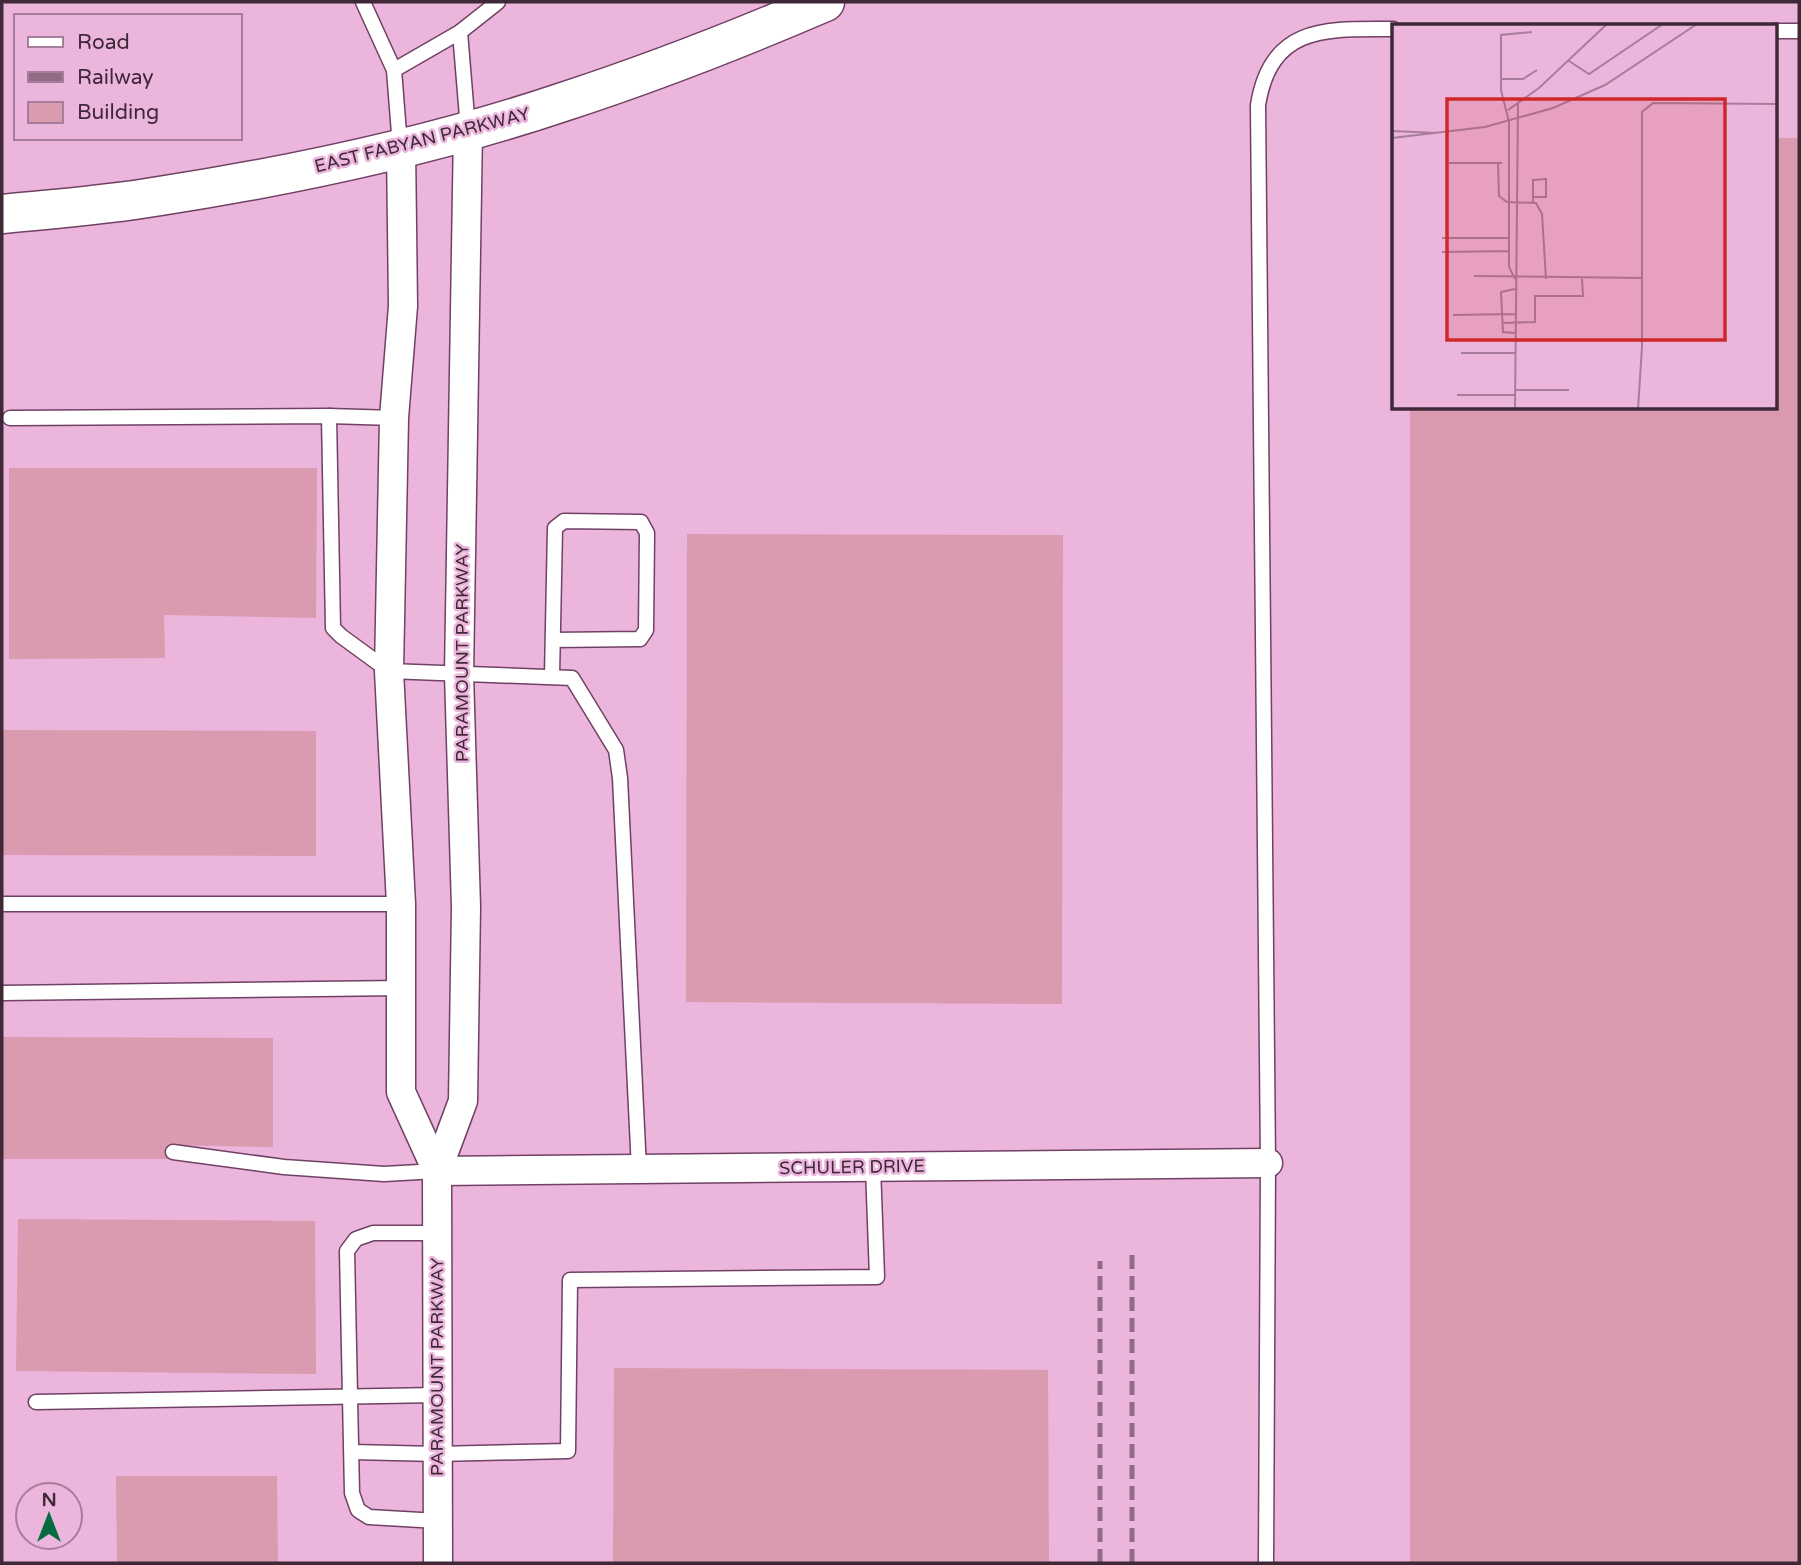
<svg xmlns="http://www.w3.org/2000/svg" width="1801" height="1565" font-family="'Varela Round',sans-serif">
<style>
.building{fill:#da9aaf}
.lines{fill:none;stroke-linecap:round;stroke-linejoin:round}
.lane-casing{stroke:#704164;stroke-width:17}
.street-casing{stroke:#704164;stroke-width:31}
.secondary-casing{stroke:#704164;stroke-width:41}
.lane{stroke:#fff;stroke-width:14}
.street{stroke:#fff;stroke-width:28}
.secondary{stroke:#fff;stroke-width:38}
.rail{stroke:#926c87;stroke-width:5;stroke-dasharray:14 7;stroke-linecap:butt}
.labels{text-anchor:middle;stroke-width:5;stroke-linejoin:round;paint-order:stroke}
.street-label{font-size:18px;fill:#3f2939;stroke:#ecb5dc}
.inset-road{fill:none;stroke:#a77d9b;stroke-width:2}
.view{fill:#ce2829;fill-opacity:0.15;stroke:#ce2829;stroke-width:3.5}
.inset-edge{fill:none;stroke:#3f2939;stroke-width:3.5}
</style>
<rect width="100%" height="100%" fill="#ecb5dc"/>
<g class="building">
<path d="M1775,138H1799V1563H1410V408H1775Z"/>
<path d="M9,468H317L316,618L164,615L165,658L9,659Z"/>
<path d="M687,534L1063,535L1062,1004L686,1002Z"/>
<path d="M2,730L316,731V856L2,855Z"/>
<path d="M2,1037L273,1038V1147L169,1145V1159H2Z"/>
<path d="M18,1219L315,1221L316,1374L16,1371Z"/>
<path d="M614,1368L1048,1370L1049,1563H613Z"/>
<path d="M116,1476H277L278,1563H117Z"/>
</g>
<g class="lines">
<defs>
<g id="lane">
<path d="M363,2L394,70L400,146"/>
<path d="M1775,31H1799"/>
<path d="M460,32L468,129"/>
<path d="M394,70L460,32L498,2"/>
<path d="M329,416L333,628L341,636L389,671L572,678L616,750L620,778L639,1169"/>
<path d="M10,418L329,416L394,418"/>
<path d="M552,676L555,528L564,521L641,522L647,533L646,630L640,639L553,640"/>
<path d="M2,904H401"/>
<path d="M2,993L402,988"/>
<path d="M173,1152L284,1167L384,1174L437,1171"/>
<path d="M437,1233H373L356,1239L347,1251L352,1493L358,1510L369,1517L438,1521"/>
<path d="M36,1402L437,1395"/>
<path d="M352,1452L437,1454L568,1451L570,1280L877,1277L873,1167"/>
<path d="M1266,1563L1268,1163L1258,105C1271,24 1328,29 1393,29"/>
</g>
<g id="street">
<path d="M401,147L403,306L394,418L389,671L401,904V1092L437,1171"/>
<path d="M437,1171L1268,1163"/>
<path d="M438,1563L437,1171L463,1101L466,907L459,674L468,130"/>
</g>
<path id="secondary" d="M2,214C54,209 108,205 160,196C296,175 432,146 563,102C652,73 739,39 825,2"/>
</defs>
<use href="#lane" class="lane-casing"/>
<use href="#street" class="street-casing"/>
<use href="#secondary" class="secondary-casing"/>
<use href="#lane" class="lane"/>
<use href="#street" class="street"/>
<use href="#secondary" class="secondary"/>
<g class="rail">
<path d="M1100,1563V1261"/>
<path d="M1132,1563V1253"/>
</g>
</g>
<g class="labels">
<g class="street-label">
<text transform="translate(422 140) rotate(-14)" y="6">EAST FABYAN PARKWAY</text>
<text transform="translate(462 653) rotate(-90)" y="6">PARAMOUNT PARKWAY</text>
<text transform="translate(852 1167) rotate(-1)" y="6">SCHULER DRIVE</text>
<text transform="translate(437 1367) rotate(-90)" y="6">PARAMOUNT PARKWAY</text>
</g>
</g>
<g transform="translate(1392 24)">
<rect width="385" height="385" fill="#ecb5dc"/>
<path class="inset-road" d="M177,37L197,50L271,0M109,55H131L145,46M116,86L147,64L215,0M0,107L44,109M0,114L93,103L161,84L213,61L305,0M57,139H110M106,139L107,172L115,178L144,179L150,190L154,255M141,179V156L154,155V173H141M50,214H117M50,228L117,227M82,252L251,254M123,255L117,243V98L109,66V11L140,8M123,265L109,268L111,308L123,309M61,291L123,290M110,299L143,298V272H191L190,255M69,329H123M123,366H177M65,371H123M123,385L126,80M246,385L250,323V88L261,79L385,80"/>
<path class="view" d="M55,75H333V316H55Z"/>
<rect width="385" height="385" class="inset-edge"/>
</g>
<rect width="1801" height="1565" fill="none" stroke="#3f2939" stroke-width="7"/>
<rect x="14" y="14" width="228" height="126" fill="#ecb5dc" stroke="#a77d9b" stroke-width="2"/>
<rect x="28" y="37" width="35" height="10" fill="#ffffff" stroke="#a77d9b" stroke-width="2"/>
<text x="77" y="49" font-size="21" fill="#3f2939">Road</text>
<rect x="28" y="72" width="35" height="10" fill="#926c87" stroke="#a77d9b" stroke-width="2"/>
<text x="77" y="84" font-size="21" fill="#3f2939">Railway</text>
<rect x="28" y="102" width="35" height="21" fill="#da9aaf" stroke="#a77d9b" stroke-width="2"/>
<text x="77" y="119" font-size="21" fill="#3f2939">Building</text>
<g transform="translate(49 1516)"><circle r="33" fill="#ecb5dc" stroke="#a77d9b" stroke-width="2"/>
<path d="M0-5L12 26L0 18L-12 26Z" fill="#056b40"/>
<text y="-10" font-size="19" font-weight="bold" text-anchor="middle" fill="#3f2939">N</text>
</g>
</svg>
